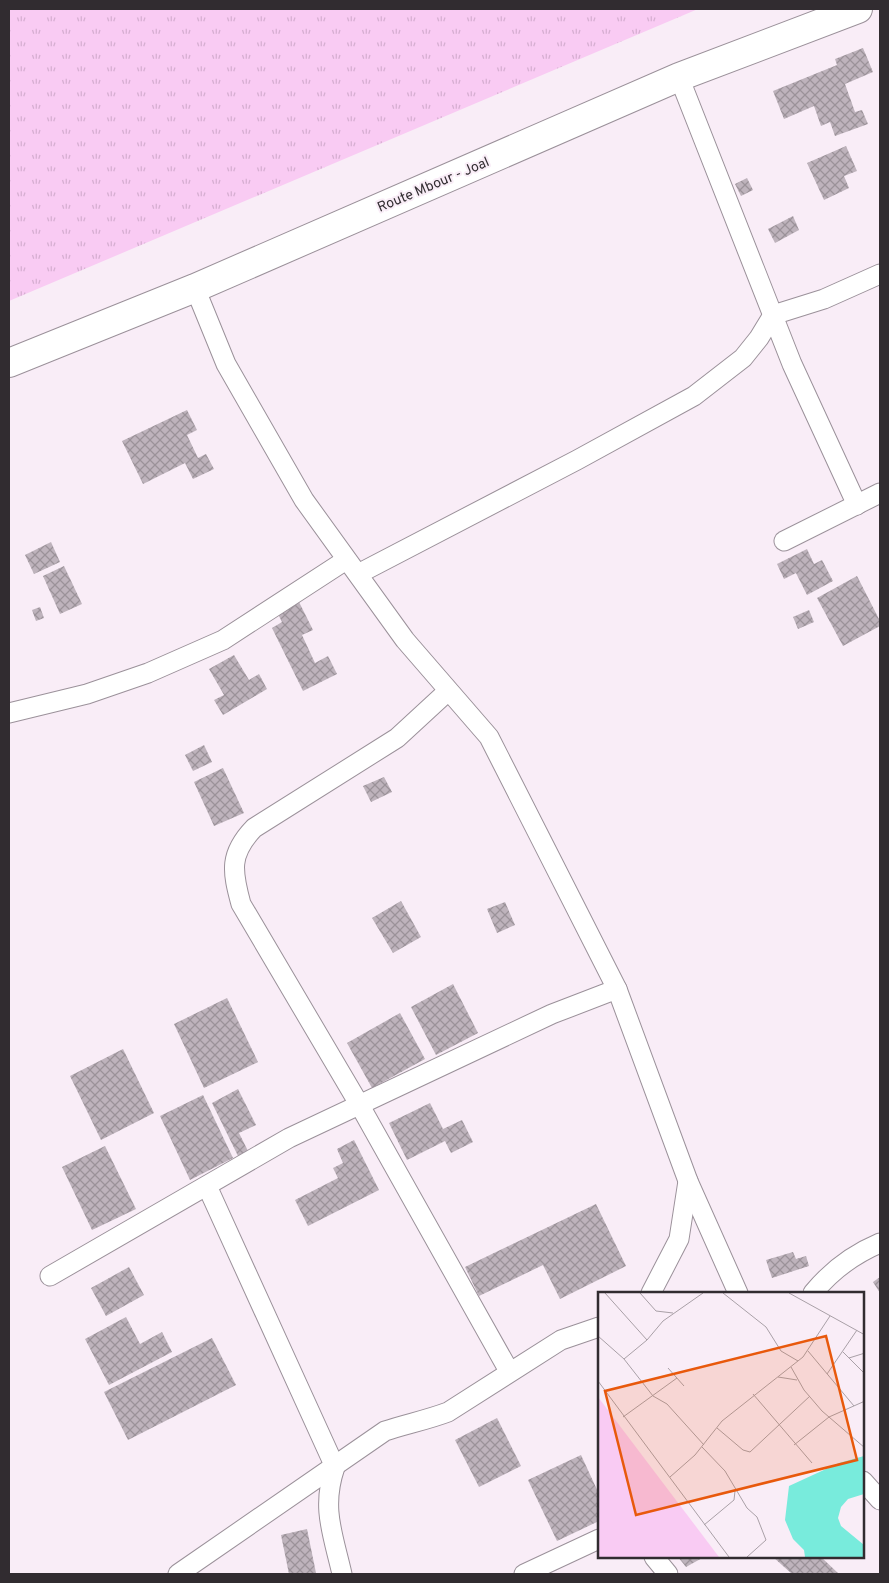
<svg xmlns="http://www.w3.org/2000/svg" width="889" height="1583" font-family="Overpass,sans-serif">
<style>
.park{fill:url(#park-tufts)}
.building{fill:url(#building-cross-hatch)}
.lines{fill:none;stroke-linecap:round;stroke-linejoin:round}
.street-casing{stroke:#9b919a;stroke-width:21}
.secondary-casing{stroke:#9b919a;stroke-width:30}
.street{stroke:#fff;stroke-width:19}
.secondary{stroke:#fff;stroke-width:28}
.labels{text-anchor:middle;stroke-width:4;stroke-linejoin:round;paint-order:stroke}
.street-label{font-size:14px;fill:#312c30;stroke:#f9edf7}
.inset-road{fill:none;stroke:#a9a0a7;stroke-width:1}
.view{fill:#e8590c;fill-opacity:0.15;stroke:#e8590c;stroke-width:2.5}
.inset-edge{fill:none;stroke:#312c30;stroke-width:2.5}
</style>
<defs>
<pattern id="park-tufts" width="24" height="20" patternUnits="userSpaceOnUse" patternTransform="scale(1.25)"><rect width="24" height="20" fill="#f9cbf3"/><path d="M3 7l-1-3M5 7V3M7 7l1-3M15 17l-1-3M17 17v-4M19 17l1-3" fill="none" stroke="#d6aed1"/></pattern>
<pattern id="building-cross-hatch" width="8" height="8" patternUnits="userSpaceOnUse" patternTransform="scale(1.25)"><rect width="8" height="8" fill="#beb3bc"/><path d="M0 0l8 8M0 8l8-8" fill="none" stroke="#9b9299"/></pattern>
</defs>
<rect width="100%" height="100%" fill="#f9edf7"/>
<path class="park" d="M9,9H698L9,301Z"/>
<g class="building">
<path d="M863,48L873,72L845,84L855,112L862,110L868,124L835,136L830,122L821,126L814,106L784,119L773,91L837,65L835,59Z"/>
<path d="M846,146L857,171L844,176L849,188L824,200L807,163Z"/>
<path d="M747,178L753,190L741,196L735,184Z"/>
<path d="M793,216L799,230L775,243L768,229Z"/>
<path d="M187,410L197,430L187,435L198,458L206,454L214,469L193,479L185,463L143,484L122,441Z"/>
<path d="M51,542L60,562L34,574L25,555Z"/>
<path d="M807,549L814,564L822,560L833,581L807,595L796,573L784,579L777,564Z"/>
<path d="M64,566L82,604L60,614L43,576Z"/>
<path d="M857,576L880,621V626L843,646L817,598Z"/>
<path d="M299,602L313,630L302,635L315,663L328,656L337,674L303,691L272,628L282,622L277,612Z"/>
<path d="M40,607L44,618L36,621L32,610Z"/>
<path d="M809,610L814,622L798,629L793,617Z"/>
<path d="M234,655L249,680L259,674L267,689L223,715L214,700L224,695L209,669Z"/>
<path d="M204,745L212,762L193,771L185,755Z"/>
<path d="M223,768L244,813L214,826L194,782Z"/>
<path d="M384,777L392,792L371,802L363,786Z"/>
<path d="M401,901L421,937L393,953L372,918Z"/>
<path d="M505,902L515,925L497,933L487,909Z"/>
<path d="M453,984L478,1033L436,1055L411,1007Z"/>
<path d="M227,998L258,1062L204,1088L174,1024Z"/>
<path d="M400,1013L425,1059L372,1088L347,1043Z"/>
<path d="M123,1049L154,1113L101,1140L70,1076Z"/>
<path d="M238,1089L256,1125L239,1133L248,1151L238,1156L212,1103Z"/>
<path d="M203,1095L233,1158L190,1180L160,1116Z"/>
<path d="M430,1103L443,1129L462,1120L473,1142L451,1153L445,1141L407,1160L389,1123Z"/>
<path d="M354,1140L379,1190L308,1226L295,1200L338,1178L333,1168L343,1163L337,1149Z"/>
<path d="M105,1146L136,1209L92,1230L62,1167Z"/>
<path d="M596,1204L626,1266L560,1299L543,1265L479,1296L465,1267Z"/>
<path d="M793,1252L796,1259L806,1256L809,1266L772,1278L766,1260Z"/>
<path d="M129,1267L144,1295L106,1316L91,1288Z"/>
<path d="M880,1277V1293L873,1282Z"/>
<path d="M126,1317L140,1344L162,1332L172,1352L109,1385L85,1339Z"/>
<path d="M212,1338L236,1385L128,1440L104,1392Z"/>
<path d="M497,1418L521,1466L479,1487L455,1440Z"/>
<path d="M581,1455L599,1494V1521L557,1541L528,1480Z"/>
<path d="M307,1529L316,1573L289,1574L281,1535Z"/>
<path d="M678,1557H704L686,1567Z"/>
<path d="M773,1557H821L839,1574H792Z"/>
</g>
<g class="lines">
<defs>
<g id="street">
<path d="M679,77L792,364L857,505"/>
<path d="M195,288L226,364L304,500L405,640L489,737L617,989L688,1181L738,1293"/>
<path d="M784,541L880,493"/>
<path d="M358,574L577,460L694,396L743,358L759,338L773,315L824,299L880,274"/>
<path d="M448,691L397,738L254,828C229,854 232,871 241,904L359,1104L509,1371"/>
<path d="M9,713L87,694L148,673L223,640L346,560"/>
<path d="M207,1186L335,1467C321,1508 333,1534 342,1574"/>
<path d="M50,1276L289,1138L552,1014L617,989"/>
<path d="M651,1293L679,1239L688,1181"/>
<path d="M813,1293C831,1271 854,1254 880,1243"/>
<path d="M863,1481L880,1500"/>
<path d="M654,1557L668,1574"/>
<path d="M178,1574L385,1431C406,1424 427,1420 448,1412L561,1340L599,1327"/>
<path d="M524,1574L599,1539"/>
</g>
<path id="secondary" d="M9,363L195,288L679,77L858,9"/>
</defs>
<use href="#street" class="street-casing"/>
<use href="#secondary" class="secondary-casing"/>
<use href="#street" class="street"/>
<use href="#secondary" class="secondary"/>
</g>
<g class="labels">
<g class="street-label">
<text transform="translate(433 184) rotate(-23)" y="5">Route Mbour - Joal</text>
</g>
</g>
<g transform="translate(598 1292)">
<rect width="266" height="266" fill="#f9edf7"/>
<path d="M0,105L121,265H0Z" fill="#f9cbf3"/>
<path d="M266,164V202L250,207L243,215L240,226L243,234L266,253V265H207L206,258L195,247L187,228L191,194L241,171Z" fill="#78ebdc"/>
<path class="inset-road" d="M7,1L49,48M42,1L58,19L75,21M125,1L168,35L183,59L200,69M191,1L267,43M0,44L26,67L55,104L69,112L106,153M210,59L256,114M245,60L267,82M251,66L267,61M26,67L49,48L65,29L105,1M193,75L206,98L224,119L267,156M70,76L86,94M229,82L259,38M180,85L199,88M0,89L131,265M155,102L214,171M25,125L79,86M119,136L145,158L152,160L212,104M196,153L231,125L267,109M104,155L127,179L149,216L159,225L168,248L149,265M72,185L97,163L124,129L205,65L232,24M106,233L136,208L137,199"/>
<path class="view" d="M228,44L259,168L38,223L7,99Z"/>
<rect width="266" height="266" class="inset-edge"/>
</g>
<rect width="889" height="1583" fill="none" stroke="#312c30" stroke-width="20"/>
</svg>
